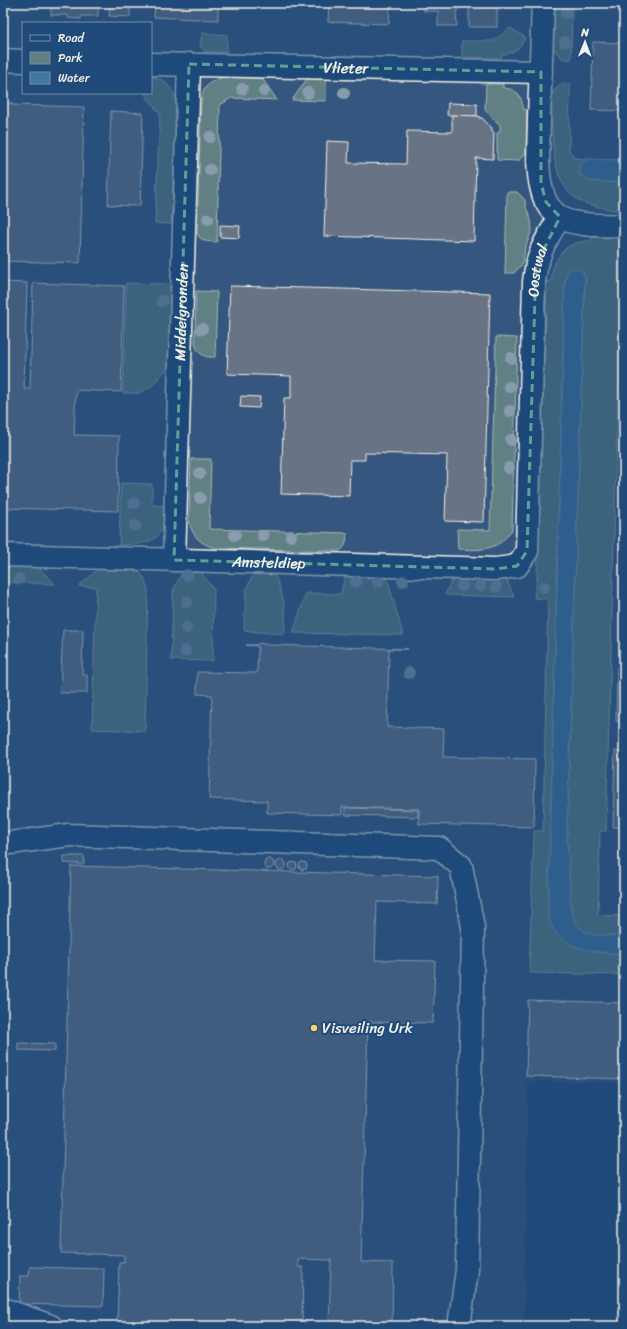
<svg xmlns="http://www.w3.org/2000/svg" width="627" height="1329" font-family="Sriracha,sans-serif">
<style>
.built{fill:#35567e;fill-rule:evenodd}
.green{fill:#608084;stroke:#aab8b6}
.water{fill:#4377a1;stroke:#8aa8bd}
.building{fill:#677386;stroke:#f4f1e8}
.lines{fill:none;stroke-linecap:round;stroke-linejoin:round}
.minor-casing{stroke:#f4f1e8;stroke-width:25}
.minor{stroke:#1f4a7a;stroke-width:22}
.tree{fill:#889cae}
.marked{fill:none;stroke:#5fa199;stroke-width:3;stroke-dasharray:8 5;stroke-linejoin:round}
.poi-dot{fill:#ffd166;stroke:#1f4a7a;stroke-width:1.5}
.labels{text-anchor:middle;stroke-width:4;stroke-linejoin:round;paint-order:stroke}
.street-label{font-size:15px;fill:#f4f1e8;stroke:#1f4a7a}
.poi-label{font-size:15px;fill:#f4f1e8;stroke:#1f4a7a;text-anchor:start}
</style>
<rect width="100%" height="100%" fill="#1f4a7a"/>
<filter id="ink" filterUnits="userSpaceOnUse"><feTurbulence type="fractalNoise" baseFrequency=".025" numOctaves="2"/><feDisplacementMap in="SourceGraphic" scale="8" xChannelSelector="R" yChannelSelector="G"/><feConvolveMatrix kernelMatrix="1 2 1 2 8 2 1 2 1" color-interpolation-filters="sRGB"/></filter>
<g filter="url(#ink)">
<path class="built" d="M3,3H624V942L565,935L550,831H534L529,972L624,975V1083L528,1081L524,1326H3ZM23,23H151V93H23Z"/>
<g class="green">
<path d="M555,3H572L571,59H563L553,49Z"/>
<path d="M510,28L525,37C521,49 513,53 502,55L501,58L462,57V41H493Z"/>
<path d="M202,33L227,35V52H205L200,46Z"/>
<path d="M151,76C166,80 171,86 177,101L171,224L155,223L160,114L144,93H151Z"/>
<path d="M224,77L262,78L277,100L231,98L220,105L217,242C207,241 203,243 197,234L201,103C203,86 208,82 224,77Z"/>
<path d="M307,79H326V101L292,100Z"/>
<path d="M562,83L570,84L569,150L575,158L587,159L581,165L579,174L590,181L624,183V212C611,209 594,207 582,202C547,186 552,126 552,93Z"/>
<path d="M486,84H503V88C516,88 523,97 523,109L527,110L526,153L518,161L497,160V133L500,132V125L485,110Z"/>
<path d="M507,192H517L525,200L526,207L531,220L532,230L525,248L523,263L514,273H505Z"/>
<path d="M591,237L624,238V250H622L606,831H600L598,915L624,916V936C609,935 585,939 576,924C574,920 573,915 571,911L567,830L585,276L583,272L565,282L548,917L552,927L595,952L624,954V975L529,973L534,831H543L548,599L534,598L537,579L547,281H551C553,257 565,241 591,241Z"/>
<path d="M126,283L167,284L171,289L169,366L151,387L139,393H123Z"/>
<path d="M196,291L217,292L215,357C204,358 198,354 195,344Z"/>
<path d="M496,337L517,338L512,530C508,534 505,539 501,542C489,551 472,550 458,549L457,529L490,530Z"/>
<path d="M191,459H211L209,529L347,533C346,542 347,547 339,551L216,548C201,545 192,536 189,521Z"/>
<path d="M121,483L152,484V505L166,506C164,543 151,544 119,545Z"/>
<path d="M3,566L38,567L55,584L3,582Z"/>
<path d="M98,569H135L144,577L148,590L145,731L92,729L96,587L79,586Z"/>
<path d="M182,572H201L214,590L213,661L171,660L173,591Z"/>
<path d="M254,573L274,574C283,592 288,613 284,634L257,632L244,630L246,590Z"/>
<path d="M345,575L387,577L403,635L293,633L306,593L341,594Z"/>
<path d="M452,579L507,580L514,597L445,595Z"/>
</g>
<g class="water">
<path d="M587,159L624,160V183L590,181L579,174L581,165Z"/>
<path d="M572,268C579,269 582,270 585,276L567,830L571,911C573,915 574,920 576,923C585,939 609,935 624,936V954C594,952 560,951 548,918L565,282L568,270Z"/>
</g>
<g class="building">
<path d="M51,3H98V16H81V19L68,18V15H51Z"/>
<path d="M110,3H130V17L109,16Z"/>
<path d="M155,3H218V20L154,17Z"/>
<path d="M239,3H275V6L239,5Z"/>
<path d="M275,3H312L311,7L275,6Z"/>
<path d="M329,3H390L389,24L328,22Z"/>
<path d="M424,3H458L457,12H456L457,26H438V11H424Z"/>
<rect x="469" y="3" width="28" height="24"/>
<path d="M593,42L624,43V111L591,110Z"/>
<path d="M3,103H12V105L84,107L80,263L3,261Z"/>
<path d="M448,103L477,104V116L447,115Z"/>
<path d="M111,111L143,113L140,206L108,205Z"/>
<path d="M452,115L479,116V118H482L492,128V132H494L493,159L476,158L474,241L324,236L327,141L349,142L348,163L406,164L407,131L452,132Z"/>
<path d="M220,225L240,226L239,238L220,237Z"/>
<path d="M3,282L27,283L24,389H30L33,283L124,286L121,392L76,390L74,435L119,436L118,511L3,508Z"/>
<path d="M230,286L490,293L484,522L445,521L447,455L365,453V460H350L349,496L281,494L284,398H291V376L227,374Z"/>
<path d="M241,396L260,397L259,408L240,407Z"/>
<path d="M63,630H83L82,675H87V693H60Z"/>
<path d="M260,643L268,645L408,649H389L387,727L444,729L443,757L535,759L534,827L419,824V809L342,807V815L267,813V801L209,799L212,695L197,694V672L257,673L258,646L246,645H255Z"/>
<path d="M617,667L624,668V722L616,721Z"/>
<path d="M615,751L624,752V827H613Z"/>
<path d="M345,808L418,810V817L345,815Z"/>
<path d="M64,856H84V864L64,863Z"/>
<circle cx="269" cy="864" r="5"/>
<circle cx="281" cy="865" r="5"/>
<circle cx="303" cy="866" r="4"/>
<circle cx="293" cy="866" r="4"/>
<path d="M71,866L438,876L437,904L377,902L375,960L435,961L433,1023L368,1022L361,1262L393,1263L392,1326H329L331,1260L298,1259V1267H303L302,1326H117L119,1262H124V1255L61,1253Z"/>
<path d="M528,1000L624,1003V1079L526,1076Z"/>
<path d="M18,1043L55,1044V1051L18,1050Z"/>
<path d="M30,1267L104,1269L103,1306L19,1304L20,1276H29Z"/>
</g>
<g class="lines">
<defs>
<g id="minor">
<path d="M543,3C542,41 540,80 539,118C539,144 535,172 544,197C546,205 554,213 561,218C575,226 607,225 624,226"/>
<path d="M3,60L23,61"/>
<path id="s1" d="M151,64L541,72"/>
<path id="s2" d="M3,555L496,569L517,566L527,551L534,282C537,253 545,241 560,217"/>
<path id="s3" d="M174,560L189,64"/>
<path d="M3,844L69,835L439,848L461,866L473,927L467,1270L459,1326"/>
<path d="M3,1309L51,1326"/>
</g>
</defs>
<use href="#minor" class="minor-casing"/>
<use href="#minor" class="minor"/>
</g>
<g class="tree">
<circle cx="566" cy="13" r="6"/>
<circle cx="565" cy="42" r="6"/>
<circle cx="242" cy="89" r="6"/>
<circle cx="264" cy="91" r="6"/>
<circle cx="308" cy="93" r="6"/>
<circle cx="344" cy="93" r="6"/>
<circle cx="210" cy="137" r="6"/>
<circle cx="210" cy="170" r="6"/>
<circle cx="208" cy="219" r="6"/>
<circle cx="162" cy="301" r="6"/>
<circle cx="202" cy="329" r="6"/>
<circle cx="511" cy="358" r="6"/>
<circle cx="509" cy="387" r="6"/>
<circle cx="510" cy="411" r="6"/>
<circle cx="511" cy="440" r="6"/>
<circle cx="509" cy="468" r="6"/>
<circle cx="200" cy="473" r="6"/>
<circle cx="200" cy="498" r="6"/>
<circle cx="134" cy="503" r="6"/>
<circle cx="135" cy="526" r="6"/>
<circle cx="235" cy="535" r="6"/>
<circle cx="263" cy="536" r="6"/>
<circle cx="291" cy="536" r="6"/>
<circle cx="187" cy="575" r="6"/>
<circle cx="19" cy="579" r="6"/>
<circle cx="403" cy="581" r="6"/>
<circle cx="356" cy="582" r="6"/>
<circle cx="378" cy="582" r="6"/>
<circle cx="462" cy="586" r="6"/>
<circle cx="480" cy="586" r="6"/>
<circle cx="496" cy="587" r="6"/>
<circle cx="544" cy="587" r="6"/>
<circle cx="187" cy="602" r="6"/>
<circle cx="186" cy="628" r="6"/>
<circle cx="185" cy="651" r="6"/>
<circle cx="409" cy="673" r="6"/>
</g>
</g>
<path d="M0 0H627V1329H0ZM189,64L541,72V183L546,202L560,217L536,265L527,551L517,566L496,569L174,560Z" fill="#1f4a7a" fill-opacity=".55" fill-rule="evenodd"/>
<path class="marked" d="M189,64L541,72V183L546,202L560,217L536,265L527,551L517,566L496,569L174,560Z"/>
<circle class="poi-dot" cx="314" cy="1028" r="4"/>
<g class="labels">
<g class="street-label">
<text dy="5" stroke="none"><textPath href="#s1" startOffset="195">Vlieter</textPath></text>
<text dy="5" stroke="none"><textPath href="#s2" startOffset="813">Oostwal</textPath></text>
<text dy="5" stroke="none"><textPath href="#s3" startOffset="248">Middelgronden</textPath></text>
<text dy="5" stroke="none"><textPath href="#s2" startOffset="266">Amsteldiep</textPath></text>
</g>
<g class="poi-label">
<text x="322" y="1033">Visveiling Urk</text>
</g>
</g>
<rect width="627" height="1329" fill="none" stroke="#1f4a7a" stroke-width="16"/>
<rect x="8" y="8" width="611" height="1313" fill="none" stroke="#f4f1e8" stroke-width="1.5" filter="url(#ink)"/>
<rect x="22" y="22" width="130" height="72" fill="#1f4a7a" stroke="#748da6"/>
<rect x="30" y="35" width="20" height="6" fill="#1f4a7a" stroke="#748da6"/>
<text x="58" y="42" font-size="12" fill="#f4f1e8">Road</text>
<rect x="30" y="52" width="20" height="12" fill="#608084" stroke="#748da6"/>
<text x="58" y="62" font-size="12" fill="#f4f1e8">Park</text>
<rect x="30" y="72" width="20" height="12" fill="#4377a1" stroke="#748da6"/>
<text x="58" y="82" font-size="12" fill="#f4f1e8">Water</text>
<g transform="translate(585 42) rotate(1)" stroke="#1f4a7a" stroke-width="3" paint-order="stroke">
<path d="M0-3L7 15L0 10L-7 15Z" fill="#f4f1e8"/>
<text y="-6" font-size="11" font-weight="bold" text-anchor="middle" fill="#f4f1e8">N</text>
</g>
</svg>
